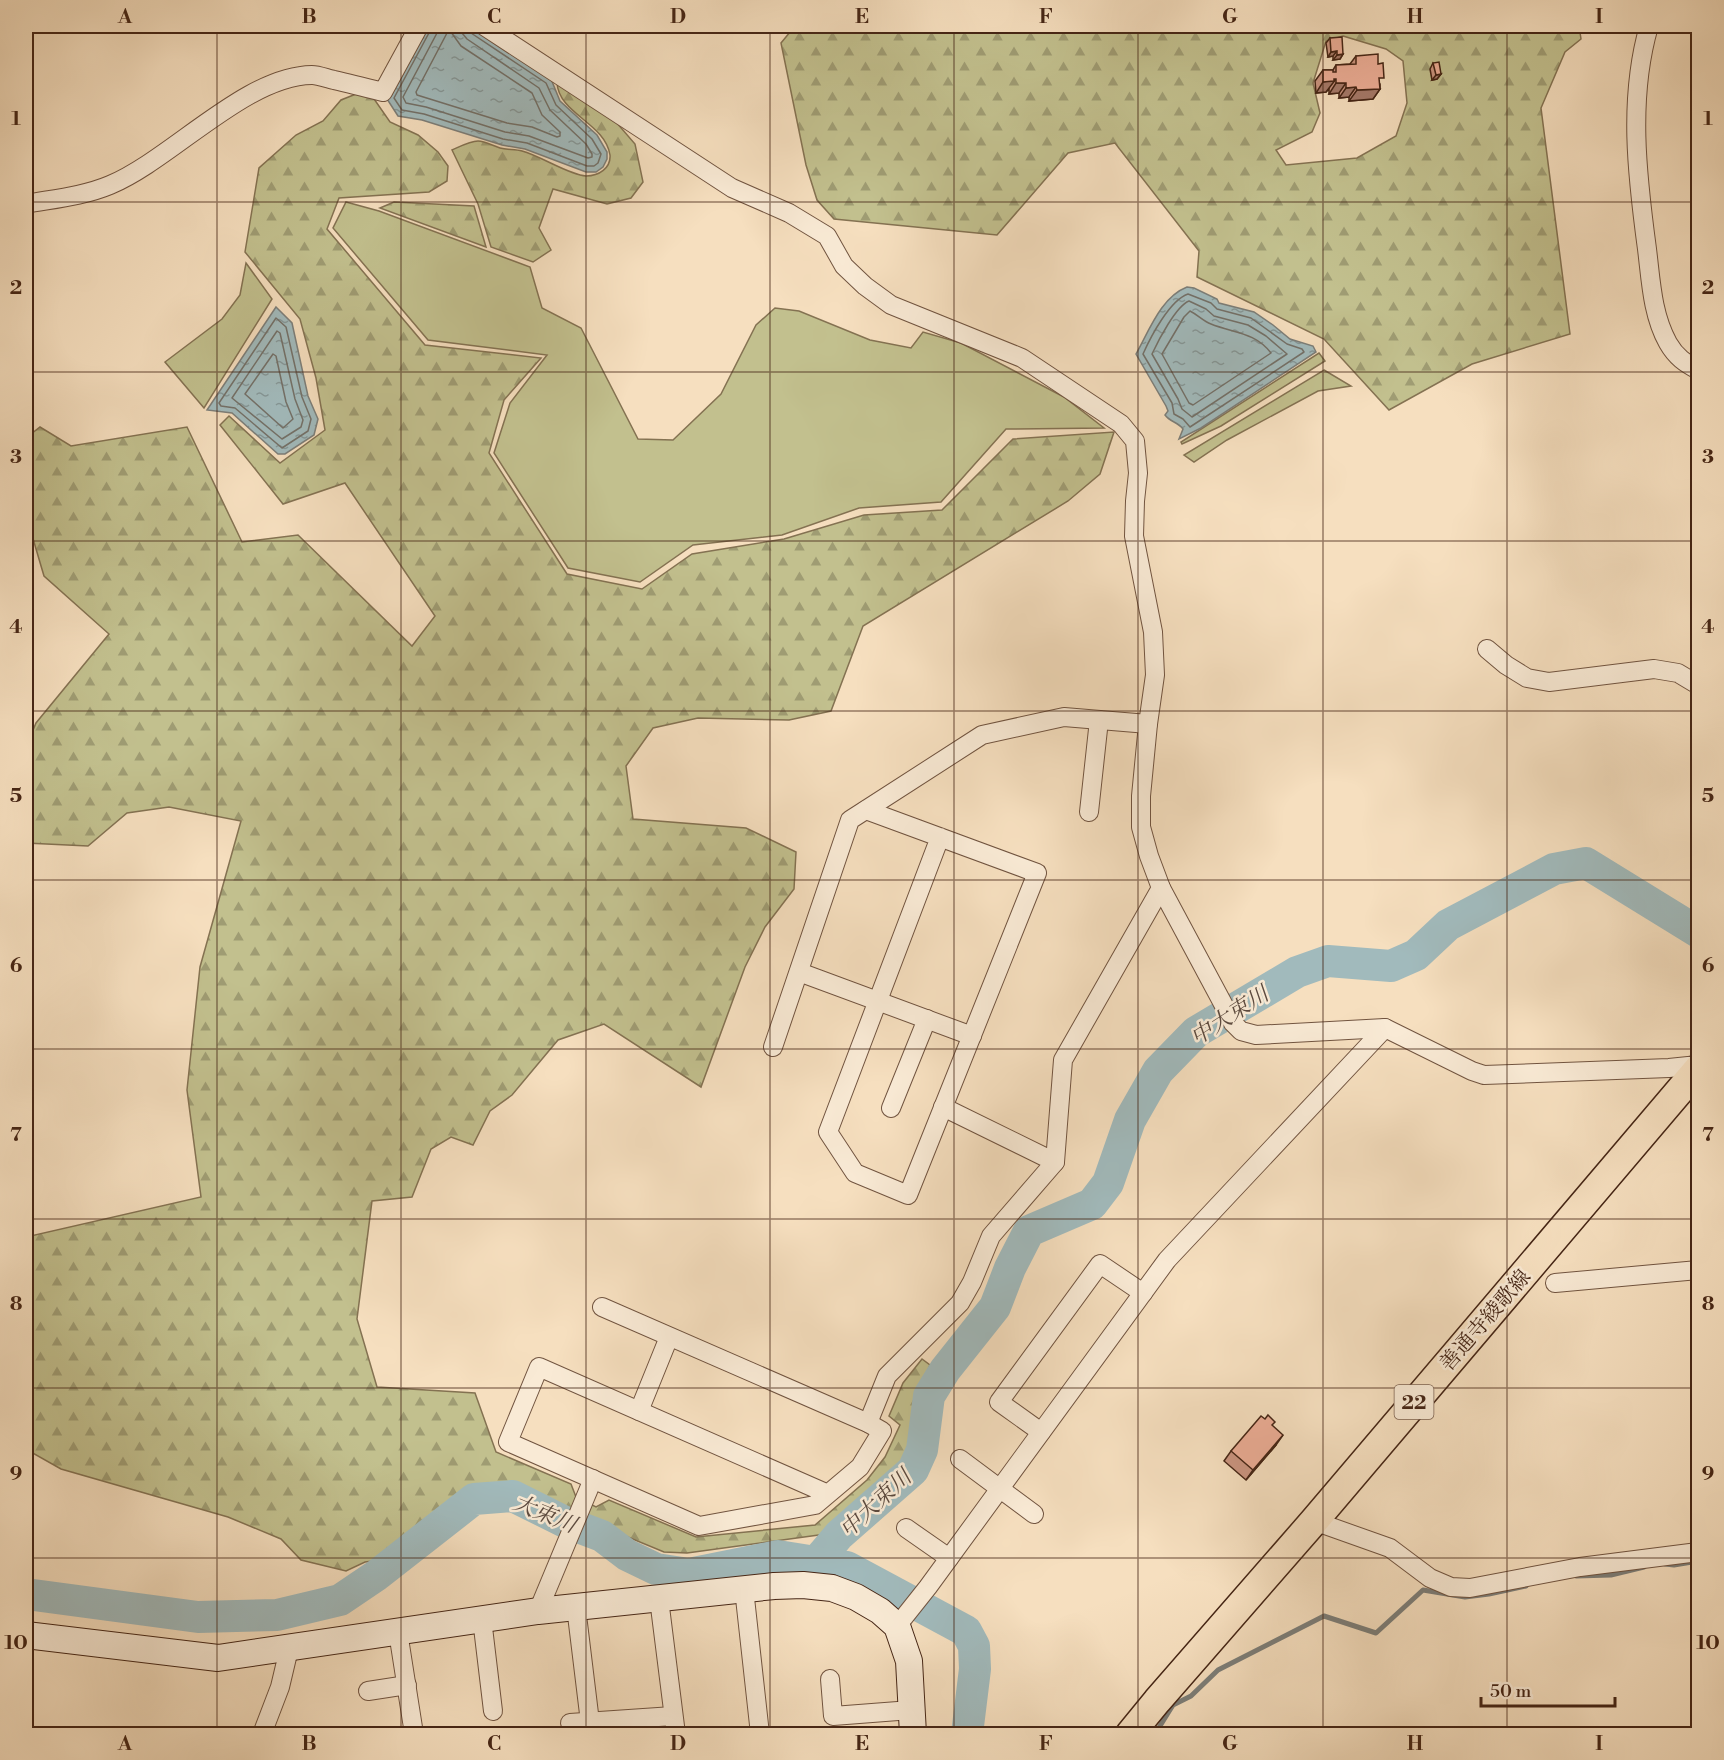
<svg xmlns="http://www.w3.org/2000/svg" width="1724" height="1760" font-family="'Libre Bodoni','Noto Serif JP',serif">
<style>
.grass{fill:#c2c08e;stroke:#847252;stroke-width:1.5}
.forest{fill:url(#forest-firs);stroke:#847252;stroke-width:1.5;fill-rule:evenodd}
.water{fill:url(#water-ripples);stroke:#7c7e79;stroke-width:1.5}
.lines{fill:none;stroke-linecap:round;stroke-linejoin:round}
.shore{stroke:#737068;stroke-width:1.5}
.stream{stroke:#7c7e79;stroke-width:5}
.river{stroke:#a1babc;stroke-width:32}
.street-casing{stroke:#715440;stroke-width:20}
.secondary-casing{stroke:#452515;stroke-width:28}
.primary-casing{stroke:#452515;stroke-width:31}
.street{stroke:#f9ead5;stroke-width:18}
.secondary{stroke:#f9ead5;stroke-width:26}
.primary{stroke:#f6dfbf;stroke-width:28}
.wall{fill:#cb9581;stroke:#452515;stroke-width:1.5}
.shaded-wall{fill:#a57969;stroke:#452515;stroke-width:1.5}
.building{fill:#ecad96;stroke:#452515;stroke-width:1.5}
.grid{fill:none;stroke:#452515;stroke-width:1.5;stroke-opacity:0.55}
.labels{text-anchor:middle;stroke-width:5;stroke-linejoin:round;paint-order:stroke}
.shield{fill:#f9ead5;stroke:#7b604f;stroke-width:1.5}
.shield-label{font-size:20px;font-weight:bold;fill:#452515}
.street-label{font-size:21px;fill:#452515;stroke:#f9ead5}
.water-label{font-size:22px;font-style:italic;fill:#5c4a3f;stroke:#f9ead5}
.neatline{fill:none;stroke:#452515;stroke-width:2}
.grid-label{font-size:20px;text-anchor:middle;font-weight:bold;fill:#452515}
</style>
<defs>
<pattern id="forest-firs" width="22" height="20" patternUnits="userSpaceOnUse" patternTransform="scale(1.5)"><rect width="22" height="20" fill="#c2c08e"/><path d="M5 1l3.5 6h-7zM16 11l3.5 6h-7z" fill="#9f9c73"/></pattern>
<pattern id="water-ripples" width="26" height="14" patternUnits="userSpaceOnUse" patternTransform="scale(1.5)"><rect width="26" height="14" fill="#a1babc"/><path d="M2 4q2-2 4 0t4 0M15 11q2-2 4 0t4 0" fill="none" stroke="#859798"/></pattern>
</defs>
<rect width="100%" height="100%" fill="#f6dfbf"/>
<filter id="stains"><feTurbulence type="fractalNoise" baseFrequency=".00333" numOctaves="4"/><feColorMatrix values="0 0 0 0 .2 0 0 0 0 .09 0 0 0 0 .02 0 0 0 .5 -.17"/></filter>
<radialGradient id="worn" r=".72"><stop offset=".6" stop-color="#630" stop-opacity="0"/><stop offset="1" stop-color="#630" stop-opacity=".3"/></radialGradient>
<g class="grass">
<path d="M346,202L379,211L530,267L542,308L581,328L638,439L673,440L721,394L756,325L775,308L799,311L870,340L911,348L923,332L961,343L1064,397L1104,428L1006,429L941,502L859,508L782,535L693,545L640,582L568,568L494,453L510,403L547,355L428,340L333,228Z"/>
<path d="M246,263L272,299L204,408L165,362L222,319L240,295Z"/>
<path d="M1319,353L1325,361L1221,426L1182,444L1181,442Z"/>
<path d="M1324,370L1351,386L1318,391L1227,440L1194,462L1184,455Z"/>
</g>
<g class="forest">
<path d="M795,26H1579L1581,39L1565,52L1541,108L1570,334L1472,364L1389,410L1324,339L1197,277L1199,251L1115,143L1068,153L997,235L834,219L817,200L806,165L781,43ZM1343,36L1386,49L1403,61L1407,103L1396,136L1357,158L1286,165L1276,150L1312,132L1320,113L1313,83L1326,41Z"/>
<path d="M557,83L616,122L635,144L643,182L631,198L607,204L553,189L539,228L551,250L533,262L491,247L478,204L452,150C459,147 470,141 478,141C485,141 493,146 500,148C507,150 515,149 522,151C541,156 569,175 586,176C599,176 611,168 610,155C605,123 559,114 557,83Z"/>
<path d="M356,94L372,96L390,122L418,135L438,152L448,166L447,181L429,192L339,198L327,229L425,345L541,358L504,400L489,453L567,574L642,589L692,554L784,539L864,515L942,510L1013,439L1114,432L1100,474L1068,501L863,626L831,711L789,720L698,718L653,728L626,766L633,819L746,828L796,852L794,889L765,927L745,967L701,1087L604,1024L558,1040L512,1095L490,1111L473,1145L451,1137L431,1149L412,1197L372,1201L357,1319L377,1387L475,1393L496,1452L571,1484L576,1497L596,1507L609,1500L696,1537L815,1525L867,1480L885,1457L900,1425L889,1416L903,1383L922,1359L930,1365L920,1389L910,1451L895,1473L826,1534L687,1553L664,1552L565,1511L520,1488L477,1489L391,1559L365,1562L346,1571L301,1560L281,1539L228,1517L61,1469L29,1451L26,1447V1237L201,1197L187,1090L200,967L241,821L169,807L127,813L88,846L26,843V747L36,723L109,634L44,576L26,515V438L40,427L71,446L187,427L242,542L298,535L412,646L435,616L345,483L283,504L220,425L229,416L280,463L325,430L316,378L300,319L245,252L259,168L296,135L323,121L341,100Z"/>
<path d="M394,202L474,206L486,247L380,208Z"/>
</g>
<g class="water">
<path d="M426,26H470L551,79L560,101L597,135L607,152V159L603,167L596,172H586L525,149L502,145L422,120L398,116L387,99Z"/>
<path d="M1187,287L1194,288L1217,299L1219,303L1254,312L1273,325L1290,339L1313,346L1316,352L1201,428L1179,439L1183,429C1178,422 1170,422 1165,415L1168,411L1166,406L1136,354C1149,331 1161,297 1187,287Z"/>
<path d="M276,307L292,323L308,396L318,419L314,435L285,454H278L232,413L207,410Z"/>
</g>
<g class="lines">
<g class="shore">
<path d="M431,26L430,31L394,98L402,110L424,114L503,139L527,143L587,166H594L598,163L601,154L592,139L556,105L546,83L471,33L468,26"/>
<path d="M439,26L437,33L403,97L406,103L426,107L505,132L529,136L588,158L592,157V154L586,144L550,110L539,88L467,39L462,33L461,26"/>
<path d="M451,32L461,46L532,93L542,115L560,132V136L557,137L532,127L507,123L417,95L416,92L447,33Z"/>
<path d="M1188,294L1211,303L1217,309L1251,318L1287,344L1302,349L1304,352L1190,427L1183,419L1174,414L1172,403L1143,354C1151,336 1170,300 1188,294Z"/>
<path d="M1189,301L1206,309L1214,316L1248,325L1266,336L1287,354L1192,417L1182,409L1178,399L1152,354C1158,341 1176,306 1189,301Z"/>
<path d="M1190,311C1198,315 1203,321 1211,324C1233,333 1255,332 1271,353L1193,405L1189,403L1162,354L1184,317Z"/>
<path d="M276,318L286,327L302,397L311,419L308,431L282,448L235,408L221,406L219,403Z"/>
<path d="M277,331L280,333L295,399L303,420L301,427L282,439L232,398Z"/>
<path d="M273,354L276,356L286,402L293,419L283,428L245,394Z"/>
</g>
<g class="stream">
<path d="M1665,1564L1674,1565L1698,1561"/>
<path d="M1576,1576L1611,1575L1644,1567"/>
<path d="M1155,1734L1173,1705L1191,1696L1218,1670L1324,1616L1376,1633L1423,1590L1465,1597L1489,1594L1526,1586"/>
</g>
<g class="river">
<path d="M817,1561L839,1535L913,1470L922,1450L929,1396L945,1370L995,1307L1010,1268L1029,1231L1092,1204L1108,1183L1130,1120L1158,1071L1196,1032L1297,972L1328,961L1391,966L1416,955L1448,925L1554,869L1586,863L1698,932"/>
<path d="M26,1594L198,1617L277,1615L340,1600L377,1575L474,1499L513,1496L565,1522L602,1536L627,1555L656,1569L689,1574L778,1556L847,1567L966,1631L974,1646L975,1669L967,1734"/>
</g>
<defs>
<g id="street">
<path d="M484,26L732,188L789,213L827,236L844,266L865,286L891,305L1022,358L1121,424L1135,441L1138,473L1135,501L1134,536L1153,632L1155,675L1148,724L1141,796V827L1149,856L1161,888L1221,1000L1233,1023L1241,1031L1256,1035L1385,1028L1472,1071L1484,1075L1669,1068L1698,1065"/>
<path d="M1649,26C1628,98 1637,175 1647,249C1651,281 1652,314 1668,343C1676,357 1685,363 1698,370"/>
<path d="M26,204C53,199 84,196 110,185C172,159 245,76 312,75C319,75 328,79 334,80C351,84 367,88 383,92L419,26"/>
<path d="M1487,649L1506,665L1527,678L1549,682L1654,669L1678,673L1698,685"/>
<path d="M866,810L1037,873L908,1195L855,1173L828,1132L940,837"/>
<path d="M1089,812L1099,720"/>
<path d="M799,972L972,1036"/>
<path d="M773,1047L850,820L982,735L1064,717L1148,724"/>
<path d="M943,1107L1055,1162"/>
<path d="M891,1108L927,1019"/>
<path d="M1555,1283L1698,1270"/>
<path d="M602,1307L868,1423L882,1431L860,1467L815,1505L699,1526L508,1442L539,1367L828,1494"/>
<path d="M639,1411L669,1337"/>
<path d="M868,1423L887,1376L960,1303L972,1282L991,1236L1055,1162L1063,1060L1161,888"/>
<path d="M1041,1432L999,1402L1100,1264L1143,1293"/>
<path d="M960,1459L1034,1514"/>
<path d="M1314,1521L1390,1548L1430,1578L1451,1587L1470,1588L1580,1567L1698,1552"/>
<path d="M906,1528L949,1558"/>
<path d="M744,1589L760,1734"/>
<path d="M659,1599L676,1734"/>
<path d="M576,1607L590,1722"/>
<path d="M538,1611L593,1479"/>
<path d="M482,1619L493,1711"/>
<path d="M897,1626L928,1587L1167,1260L1385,1028"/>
<path d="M398,1632L414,1734"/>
<path d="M830,1679L833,1716L911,1710"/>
<path d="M368,1691L407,1685"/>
<path d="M570,1723L673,1716"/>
<path d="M262,1734L280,1687L289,1649"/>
</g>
<path id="secondary" d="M26,1635L218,1658L538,1611L774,1586L803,1585L832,1588L856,1597L880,1611L897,1626L909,1661L913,1734"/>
<path id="primary" d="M1130,1734L1157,1701L1314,1521L1698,1069"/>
</defs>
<use href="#street" class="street-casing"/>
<use href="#secondary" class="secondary-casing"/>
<use href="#primary" class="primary-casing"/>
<use href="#street" class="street"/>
<use href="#secondary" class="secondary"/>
<use href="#primary" class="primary"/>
</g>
<g class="wall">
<path d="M1330,38L1343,54L1340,59L1333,60V56L1328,57L1326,43Z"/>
<path d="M1356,56L1380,84V89L1373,99L1349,101V97L1339,98V93L1329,94V89L1326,92L1316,93L1315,81L1323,70H1333L1336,65L1350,64Z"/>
<path d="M1433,63L1441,74L1437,79L1432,80L1430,69Z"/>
<path d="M1272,1426L1276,1445L1246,1480L1224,1461L1231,1451Z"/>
</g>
<g class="shaded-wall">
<path d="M1337,51L1333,56L1328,57L1331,52Z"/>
<path d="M1343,54L1340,59L1333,60L1337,55Z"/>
<path d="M1441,74L1437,79L1432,80L1436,75Z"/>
<path d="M1336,79L1326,92L1316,93L1323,82Z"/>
<path d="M1336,83H1346L1339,93L1329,94Z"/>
<path d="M1356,87L1349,97L1339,98L1346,88Z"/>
<path d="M1380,89L1373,99L1349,101L1357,90Z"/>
<path d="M1283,1435L1276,1445L1246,1480L1253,1470Z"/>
</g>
<g class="building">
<path d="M1342,37L1343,54L1337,55V51L1331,52L1330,38Z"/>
<path d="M1378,54V64L1383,63L1384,78H1379L1380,89L1357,90L1356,87L1346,88V83H1336V79H1334V81L1323,82V70H1333V72H1336V65L1356,64V56Z"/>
<path d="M1439,62L1441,74L1436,75L1433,63Z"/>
<path d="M1268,1415L1275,1422L1272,1425L1283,1435L1253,1470L1231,1451L1261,1416L1265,1419Z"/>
</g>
<path class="grid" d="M217,26V1734M401,26V1734M586,26V1734M770,26V1734M954,26V1734M1138,26V1734M1323,26V1734M1507,26V1734M26,202H1698M26,372H1698M26,541H1698M26,711H1698M26,880H1698M26,1049H1698M26,1219H1698M26,1388H1698M26,1558H1698"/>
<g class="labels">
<rect class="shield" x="1394.5" y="1385" width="39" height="34" rx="4.5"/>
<g class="shield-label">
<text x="1414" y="1409">22</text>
</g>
<g class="street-label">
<text transform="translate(1485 1320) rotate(-49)" y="7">善通寺綾歌線</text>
</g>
<g class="water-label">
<text transform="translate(1229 1015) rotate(-33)" y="8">中大束川</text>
<text transform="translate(875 1503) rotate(-43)" y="8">中大束川</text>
<text transform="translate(545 1513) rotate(22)" y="8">大束川</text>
</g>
</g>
<rect width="1724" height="1760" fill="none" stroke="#f6dfbf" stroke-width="66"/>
<path d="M1481 1697v9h134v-9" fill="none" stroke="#452515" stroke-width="3"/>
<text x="1490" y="1697" font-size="18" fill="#452515" stroke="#f9ead5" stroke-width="4.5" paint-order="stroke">50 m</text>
<rect x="33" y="33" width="1658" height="1694" class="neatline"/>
<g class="grid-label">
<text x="125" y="23">A</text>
<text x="309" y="23">B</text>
<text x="494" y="23">C</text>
<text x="678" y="23">D</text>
<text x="862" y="23">E</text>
<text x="1046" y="23">F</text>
<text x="1230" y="23">G</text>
<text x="1415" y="23">H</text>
<text x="1599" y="23">I</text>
<text x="16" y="125">1</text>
<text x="1708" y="125">1</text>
<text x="16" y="294">2</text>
<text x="1708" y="294">2</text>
<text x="16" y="463">3</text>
<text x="1708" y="463">3</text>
<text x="16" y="633">4</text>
<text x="1708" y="633">4</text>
<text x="16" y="802">5</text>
<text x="1708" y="802">5</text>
<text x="16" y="972">6</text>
<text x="1708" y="972">6</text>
<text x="16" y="1141">7</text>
<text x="1708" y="1141">7</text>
<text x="16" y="1310">8</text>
<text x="1708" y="1310">8</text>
<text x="16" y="1480">9</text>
<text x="1708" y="1480">9</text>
<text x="16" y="1649">10</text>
<text x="1708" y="1649">10</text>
<text x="125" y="1750">A</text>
<text x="309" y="1750">B</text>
<text x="494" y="1750">C</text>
<text x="678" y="1750">D</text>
<text x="862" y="1750">E</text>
<text x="1046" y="1750">F</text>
<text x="1230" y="1750">G</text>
<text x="1415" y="1750">H</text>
<text x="1599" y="1750">I</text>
</g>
<rect width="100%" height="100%" filter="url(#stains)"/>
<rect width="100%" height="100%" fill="url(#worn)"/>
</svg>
